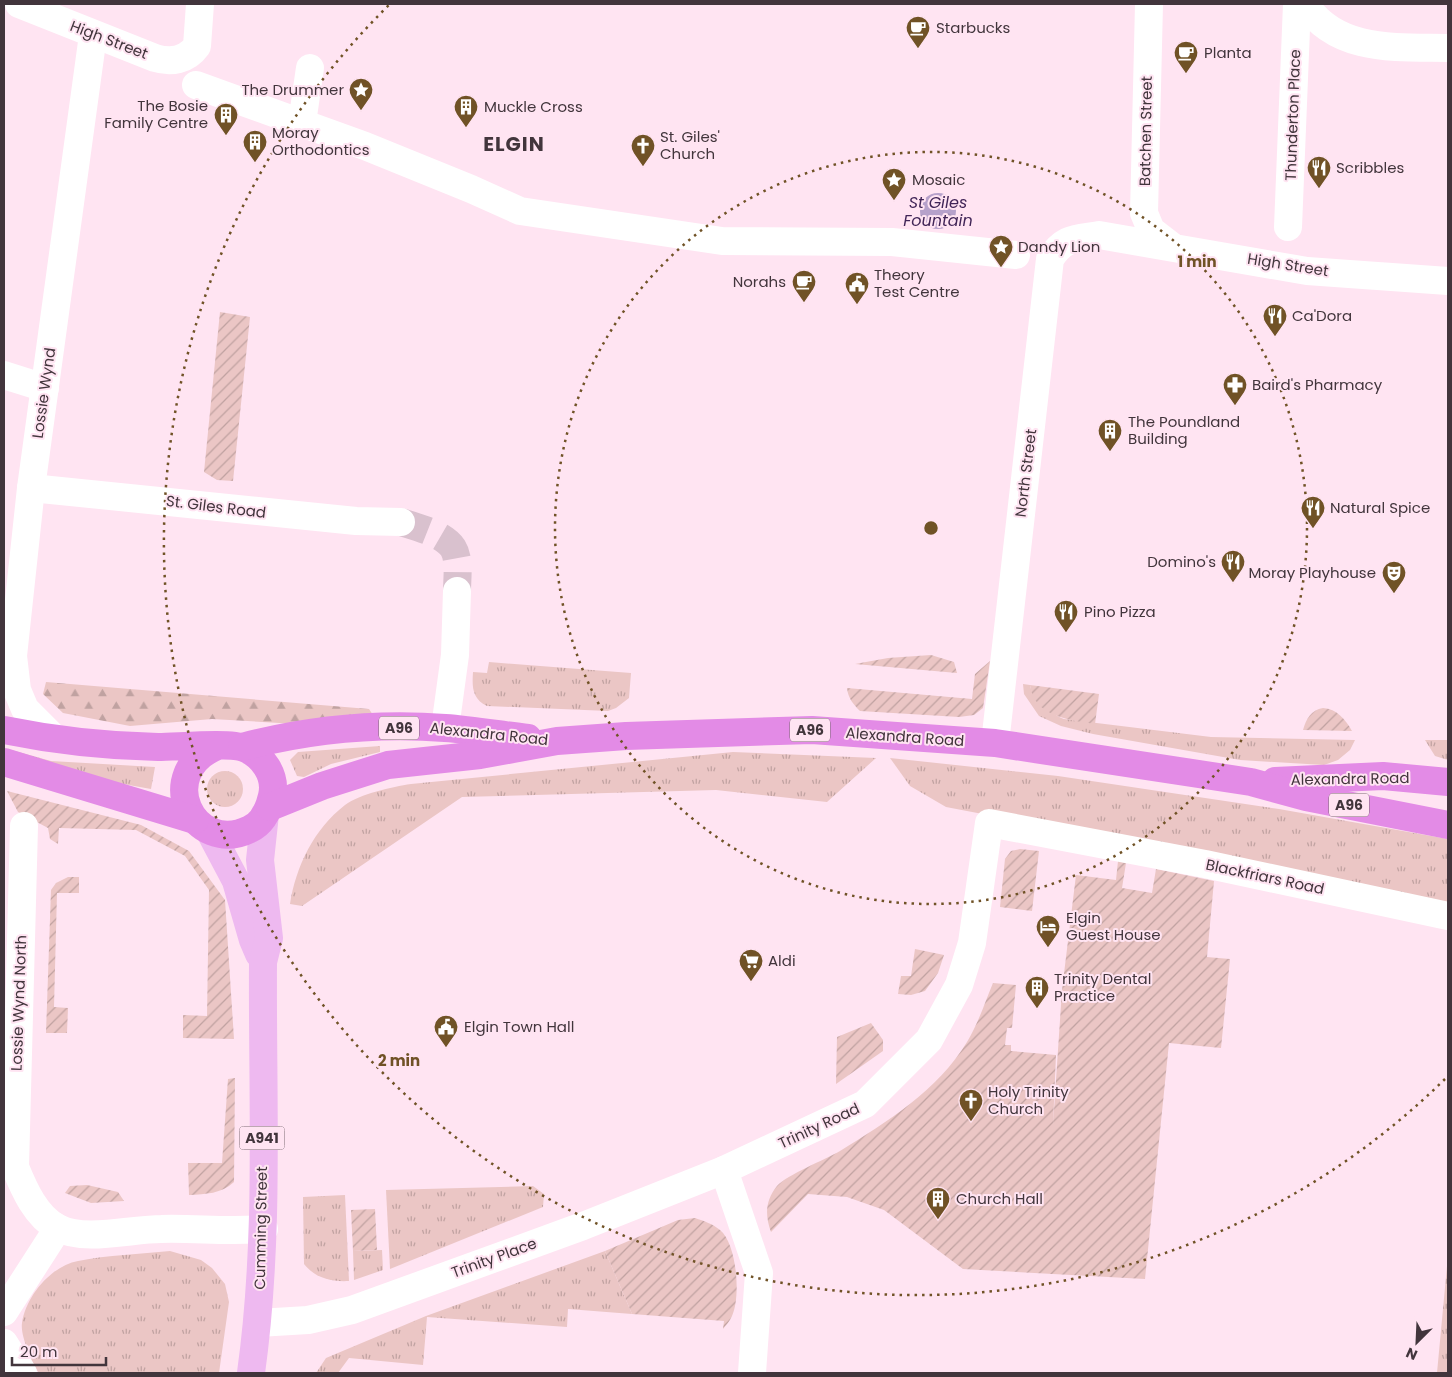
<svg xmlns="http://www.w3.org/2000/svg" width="1452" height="1377" font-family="Poppins,sans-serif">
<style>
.grass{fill:url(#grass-tufts)}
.forest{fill:url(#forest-firs)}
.garden{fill:url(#garden-furrows)}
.water{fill:url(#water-ripples)}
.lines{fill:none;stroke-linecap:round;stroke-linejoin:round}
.minor-tunnel{stroke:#d9c1ce;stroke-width:28;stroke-dasharray:28 14;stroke-linecap:butt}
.minor{stroke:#fff;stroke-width:28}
.major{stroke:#eeb9f0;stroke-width:28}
.highway{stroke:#e38be6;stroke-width:28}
.ring{fill:none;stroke:#705226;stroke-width:2.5;stroke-dasharray:2.5 5}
.labels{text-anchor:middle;stroke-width:4;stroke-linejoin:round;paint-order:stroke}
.shield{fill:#ffe4f2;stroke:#7b6a73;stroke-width:1}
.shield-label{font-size:14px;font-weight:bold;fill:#42353c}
.poi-label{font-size:15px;fill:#42353c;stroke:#ffe4f2;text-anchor:start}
.street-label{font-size:15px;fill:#42353c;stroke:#ffe4f2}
.water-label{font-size:16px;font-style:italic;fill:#412557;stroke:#ffe4f2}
.district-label{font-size:20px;font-weight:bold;letter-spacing:1px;fill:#42353c;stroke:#ffe4f2}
.centre{fill:#705226;stroke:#ffe4f2;stroke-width:2.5}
.ring-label{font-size:15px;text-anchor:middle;font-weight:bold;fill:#705226;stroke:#ffe4f2;stroke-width:4;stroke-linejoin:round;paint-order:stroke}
</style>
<defs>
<pattern id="grass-tufts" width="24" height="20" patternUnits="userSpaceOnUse" patternTransform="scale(1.25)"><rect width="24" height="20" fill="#ebc6c5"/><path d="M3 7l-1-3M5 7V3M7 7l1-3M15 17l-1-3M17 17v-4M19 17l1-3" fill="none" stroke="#c0a2a1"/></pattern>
<pattern id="forest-firs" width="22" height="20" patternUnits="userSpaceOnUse" patternTransform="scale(1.25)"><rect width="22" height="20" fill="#ebc6c5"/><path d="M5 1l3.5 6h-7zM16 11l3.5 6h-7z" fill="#c0a2a1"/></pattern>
<pattern id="garden-furrows" width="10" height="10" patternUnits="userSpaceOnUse" patternTransform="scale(1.25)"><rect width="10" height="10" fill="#ebc6c5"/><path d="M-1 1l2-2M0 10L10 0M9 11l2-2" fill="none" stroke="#c0a2a1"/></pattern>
<pattern id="water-ripples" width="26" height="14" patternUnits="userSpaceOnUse" patternTransform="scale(1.25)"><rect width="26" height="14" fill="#b6a1ca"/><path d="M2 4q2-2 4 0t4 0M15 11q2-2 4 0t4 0" fill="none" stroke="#9684a5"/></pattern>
</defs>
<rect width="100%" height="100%" fill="#ffe4f2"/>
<g class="grass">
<path d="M489,662L631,673L629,698L616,708L608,711L487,706C472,699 472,687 473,672L487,673Z"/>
<path d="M1023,684L1030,685C1032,699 1051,714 1064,719L1211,737L1355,740L1350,750L1338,760L1324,765L1240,760L1093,734L1061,726L1039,716L1024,694Z"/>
<path d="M1425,740H1448V760L1435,756Z"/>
<path d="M380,746V752L331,764L304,777L297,776L290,760L298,752Z"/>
<path d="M4,748L51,761L155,767L151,789L84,777L4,755Z"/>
<path d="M733,752L876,758L827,802L716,790L462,797L302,906L290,904C296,866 314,829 345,805C360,794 392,787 411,784Z"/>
<path d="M890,758L1058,776L1279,809L1448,839V903L946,807L910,786Z"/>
<circle cx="225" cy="789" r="18"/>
<path d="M533,1186L544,1194L543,1207L390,1269L386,1190Z"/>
<path d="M345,1195L349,1281C331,1282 315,1278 304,1264L303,1197Z"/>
<path d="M382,1250L383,1270L354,1280L353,1251Z"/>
<path d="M170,1251L201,1260L212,1268L225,1284L229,1302L219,1373H39C32,1363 20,1335 22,1323C26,1296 51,1266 78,1261C108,1255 140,1254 170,1251Z"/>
<path d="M605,1251L632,1314L568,1309L567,1327L427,1317L423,1365L349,1358L338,1373H316L326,1358L426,1316Z"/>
<path d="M1447,1266L1448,1373H1437Z"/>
</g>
<path class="forest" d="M46,682L369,709L373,715L296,724L212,719L130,726L63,713L43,694Z"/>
<g class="garden">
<path d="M220,312L250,317L233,481L217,480L204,472Z"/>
<path d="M931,655L954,662L957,673L855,664L888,658Z"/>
<path d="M990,661L983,708L974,715L959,717L860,711C853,704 848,698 847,688L972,699L975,674Z"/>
<path d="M1030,685L1099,694L1095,724C1070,720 1034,717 1030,685Z"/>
<path d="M1323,708C1337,709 1345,719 1352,731L1303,730C1306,719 1311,710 1323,708Z"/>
<path d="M7,791L141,825L189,851L225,900L234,1039L183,1038V1015L207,1016L209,890L185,856L136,830L59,828L58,844L50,839L48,828L18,812Z"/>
<path d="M1020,849L1039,851L1032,911L1000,907L1005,859L1011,851Z"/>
<path d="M1118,861L1126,863L1122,888L1152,893L1156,869L1214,881L1207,957L1230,959L1221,1048L1169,1043L1145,1279L963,1269L884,1210L847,1197L808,1194L771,1232C765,1215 765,1201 777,1186C788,1174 825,1160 840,1151C887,1122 938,1090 967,1042C978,1024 985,1002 993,983L1016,985L1012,1028H1007L1005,1045H1011V1051L1056,1055L1053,1125L1062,990L1076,875L1116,880Z"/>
<path d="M68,877H79V893H57L54,1007L68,1008L67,1033H46L51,890L56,883Z"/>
<path d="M915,949L944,955L938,973L925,991L911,995L898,994L901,976H911Z"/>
<path d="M871,1023L883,1040V1051L836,1084L837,1037Z"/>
<path d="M235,1078L234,1182C221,1194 206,1194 189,1195L188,1163H222L228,1079Z"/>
<path d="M87,1185L118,1192L124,1201L91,1203L65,1193L70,1186Z"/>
<path d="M375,1209L377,1250L353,1251L351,1210Z"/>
<path d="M695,1218C704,1221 713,1224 720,1230C737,1244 741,1297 732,1316C730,1321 726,1325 723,1329L724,1321L632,1314L605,1251L678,1220Z"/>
</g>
<circle class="water" cx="938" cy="211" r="18"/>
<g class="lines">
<path class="minor-tunnel" d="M401,522C417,527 444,534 453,548C460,559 457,579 457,591"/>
<g class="minor">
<path d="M19,4L155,58C171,63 187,60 197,46L200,4"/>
<path d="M1149,4L1144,213L1151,230L1173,247"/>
<path d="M1305,4C1337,53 1398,47 1448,48"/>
<path d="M196,85L365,146L471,189L520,211L722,241L892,242L1016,255"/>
<path d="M302,123L310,68"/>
<path d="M1288,227L1297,4"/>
<path d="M4,375L45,388"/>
<path d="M31,488L356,521L401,522"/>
<path d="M445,728L455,655L457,591"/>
<path d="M54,738L25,709L17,690L13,656L31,488L93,35"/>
<path d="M995,743L1050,259C1064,237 1075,239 1099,235L1307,271L1448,281"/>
<path d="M24,826L15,1167C24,1189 36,1217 58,1228C84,1242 132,1229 161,1229C195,1228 230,1232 264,1229"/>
<path d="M4,1312L58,1228"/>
<path d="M258,1323L308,1320L352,1310L583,1226L724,1170"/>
<path d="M4,1343L23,1373"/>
<path d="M752,1373L759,1273L724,1170L865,1104L929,1040L959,985L972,943L989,823L1205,864L1448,916"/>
</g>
<g class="major">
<path d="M209,830L236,881L253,940L259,954"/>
<path d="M251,1373C270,1237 262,1099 263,962L269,938L260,860L265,814"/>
</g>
<g class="highway">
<path d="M4,730C53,740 107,746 158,747C177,747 230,742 244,748C262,755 277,775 272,796C269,809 263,823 250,829C193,857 153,773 217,746"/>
<path d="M242,747C307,730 378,723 445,728C473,730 501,735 528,738"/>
<path d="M4,762L195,820"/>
<path d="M1275,781L1383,776L1448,782"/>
<path d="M270,807L322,786L388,765L480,755L557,741L626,736L812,730L995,743L1251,782L1306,797L1448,825"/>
</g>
</g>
<g class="ring">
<circle cx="931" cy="528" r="376"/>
<path d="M1445 1079A753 753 0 0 1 389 5"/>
</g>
<defs>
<symbol id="cafe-pin" viewBox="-11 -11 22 30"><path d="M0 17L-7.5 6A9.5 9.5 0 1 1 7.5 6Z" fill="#705226" stroke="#ffe4f2"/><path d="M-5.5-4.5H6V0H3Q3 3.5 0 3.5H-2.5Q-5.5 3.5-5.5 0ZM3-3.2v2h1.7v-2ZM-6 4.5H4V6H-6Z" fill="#fff"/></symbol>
<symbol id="sight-pin" viewBox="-11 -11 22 30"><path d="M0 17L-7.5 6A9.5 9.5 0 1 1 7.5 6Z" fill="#705226" stroke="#ffe4f2"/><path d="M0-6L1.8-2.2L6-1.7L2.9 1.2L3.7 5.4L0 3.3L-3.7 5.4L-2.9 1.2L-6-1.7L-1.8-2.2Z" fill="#fff"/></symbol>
<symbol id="building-pin" viewBox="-11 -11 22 30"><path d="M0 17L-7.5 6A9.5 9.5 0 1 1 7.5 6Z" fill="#705226" stroke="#ffe4f2"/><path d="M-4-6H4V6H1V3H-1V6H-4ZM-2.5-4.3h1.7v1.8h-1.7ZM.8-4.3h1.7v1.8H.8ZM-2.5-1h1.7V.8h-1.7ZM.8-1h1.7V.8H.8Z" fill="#fff"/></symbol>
<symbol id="church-pin" viewBox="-11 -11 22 30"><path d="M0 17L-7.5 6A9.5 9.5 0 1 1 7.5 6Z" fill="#705226" stroke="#ffe4f2"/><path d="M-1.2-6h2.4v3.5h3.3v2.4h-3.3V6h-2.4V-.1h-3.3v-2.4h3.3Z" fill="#fff"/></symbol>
<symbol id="restaurant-pin" viewBox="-11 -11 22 30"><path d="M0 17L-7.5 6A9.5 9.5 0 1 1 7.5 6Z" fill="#705226" stroke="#ffe4f2"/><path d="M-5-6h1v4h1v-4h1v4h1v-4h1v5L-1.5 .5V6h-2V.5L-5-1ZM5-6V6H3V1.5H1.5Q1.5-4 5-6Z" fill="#fff"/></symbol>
<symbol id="civic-pin" viewBox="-11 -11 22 30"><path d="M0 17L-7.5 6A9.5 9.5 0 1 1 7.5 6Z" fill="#705226" stroke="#ffe4f2"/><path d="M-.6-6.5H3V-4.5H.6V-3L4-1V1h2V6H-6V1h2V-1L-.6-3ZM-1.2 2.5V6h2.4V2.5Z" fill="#fff"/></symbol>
<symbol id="pharmacy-pin" viewBox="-11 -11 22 30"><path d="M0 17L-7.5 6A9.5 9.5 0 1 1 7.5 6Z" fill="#705226" stroke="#ffe4f2"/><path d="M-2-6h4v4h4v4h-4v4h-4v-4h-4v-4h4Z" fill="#fff"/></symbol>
<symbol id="theatre-pin" viewBox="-11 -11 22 30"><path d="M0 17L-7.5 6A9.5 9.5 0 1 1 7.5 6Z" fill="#705226" stroke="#ffe4f2"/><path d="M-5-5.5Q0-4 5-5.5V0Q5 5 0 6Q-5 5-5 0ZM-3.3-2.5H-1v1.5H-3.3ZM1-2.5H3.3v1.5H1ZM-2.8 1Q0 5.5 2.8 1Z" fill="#fff"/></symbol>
<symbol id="hotel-pin" viewBox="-11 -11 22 30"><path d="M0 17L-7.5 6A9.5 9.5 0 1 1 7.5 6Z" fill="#705226" stroke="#ffe4f2"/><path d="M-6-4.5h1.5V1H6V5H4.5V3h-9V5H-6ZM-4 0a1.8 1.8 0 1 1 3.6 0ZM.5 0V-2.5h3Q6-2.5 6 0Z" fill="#fff"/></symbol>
<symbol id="supermarket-pin" viewBox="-11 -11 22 30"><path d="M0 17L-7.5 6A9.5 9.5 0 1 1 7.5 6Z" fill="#705226" stroke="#ffe4f2"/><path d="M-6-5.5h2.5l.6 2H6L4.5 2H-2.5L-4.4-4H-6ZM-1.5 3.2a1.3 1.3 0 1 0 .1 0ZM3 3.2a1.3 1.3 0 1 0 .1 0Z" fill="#fff"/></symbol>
</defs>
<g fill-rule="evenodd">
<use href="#cafe-pin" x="904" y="14" width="28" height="38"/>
<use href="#cafe-pin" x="1172" y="39" width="28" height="38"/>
<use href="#sight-pin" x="347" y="76" width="28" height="38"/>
<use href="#building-pin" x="452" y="93" width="28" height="38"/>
<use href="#building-pin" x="212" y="101" width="28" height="38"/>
<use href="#building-pin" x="241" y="128" width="28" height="38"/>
<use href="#church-pin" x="629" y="132" width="28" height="38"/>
<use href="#restaurant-pin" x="1305" y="154" width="28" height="38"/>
<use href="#sight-pin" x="880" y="166" width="28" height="38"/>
<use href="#sight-pin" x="987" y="233" width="28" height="38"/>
<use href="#cafe-pin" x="790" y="268" width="28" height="38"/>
<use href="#civic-pin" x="843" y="270" width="28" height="38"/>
<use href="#restaurant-pin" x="1261" y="302" width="28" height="38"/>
<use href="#pharmacy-pin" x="1221" y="371" width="28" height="38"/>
<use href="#building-pin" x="1096" y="417" width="28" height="38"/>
<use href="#restaurant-pin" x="1299" y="494" width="28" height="38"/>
<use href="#restaurant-pin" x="1219" y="548" width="28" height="38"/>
<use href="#theatre-pin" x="1380" y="559" width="28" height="38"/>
<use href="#restaurant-pin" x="1052" y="598" width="28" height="38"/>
<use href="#hotel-pin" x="1034" y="913" width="28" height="38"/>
<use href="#supermarket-pin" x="737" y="947" width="28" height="38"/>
<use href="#building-pin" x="1023" y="974" width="28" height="38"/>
<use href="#civic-pin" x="432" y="1013" width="28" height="38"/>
<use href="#church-pin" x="957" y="1087" width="28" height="38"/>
<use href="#building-pin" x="924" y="1185" width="28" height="38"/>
</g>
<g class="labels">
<g class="shield">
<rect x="379" y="716.5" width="40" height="23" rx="4"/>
<rect x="790" y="718.5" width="40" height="23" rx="4"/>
<rect x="1329" y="793.5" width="40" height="23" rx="4"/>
<rect x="239.5" y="1126.5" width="45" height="23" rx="4"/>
</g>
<g class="shield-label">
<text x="399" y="733">A96</text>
<text x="810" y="735">A96</text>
<text x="1349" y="810">A96</text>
<text x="262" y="1143">A941</text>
</g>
<g class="poi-label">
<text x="936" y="33">Starbucks</text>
<text x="1204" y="58">Planta</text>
<text x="344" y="95" text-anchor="end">The Drummer</text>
<text x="208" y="111" text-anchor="end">The Bosie<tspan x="208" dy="17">Family Centre</tspan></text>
<text x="484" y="112">Muckle Cross</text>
<text x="272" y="138">Moray<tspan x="272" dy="17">Orthodontics</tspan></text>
<text x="660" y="142">St. Giles'<tspan x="660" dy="17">Church</tspan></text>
<text x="1336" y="173">Scribbles</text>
<text x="912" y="185">Mosaic</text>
<text x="1018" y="252">Dandy Lion</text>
<text x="874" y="280">Theory<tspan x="874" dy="17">Test Centre</tspan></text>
<text x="786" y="287" text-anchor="end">Norahs</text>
<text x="1292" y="321">Ca'Dora</text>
<text x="1252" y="390">Baird's Pharmacy</text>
<text x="1128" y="427">The Poundland<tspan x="1128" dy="17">Building</tspan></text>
<text x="1330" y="513">Natural Spice</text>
<text x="1216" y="567" text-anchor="end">Domino's</text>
<text x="1376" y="578" text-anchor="end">Moray Playhouse</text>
<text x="1084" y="617">Pino Pizza</text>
<text x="1066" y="923">Elgin<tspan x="1066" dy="17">Guest House</tspan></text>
<text x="768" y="966">Aldi</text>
<text x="1054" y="984">Trinity Dental<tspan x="1054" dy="17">Practice</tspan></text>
<text x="464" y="1032">Elgin Town Hall</text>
<text x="988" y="1097">Holy Trinity<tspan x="988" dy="17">Church</tspan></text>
<text x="956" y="1204">Church Hall</text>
</g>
<g class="street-label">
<text transform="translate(109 40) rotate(21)" y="5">High Street</text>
<text transform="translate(1293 115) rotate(-88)" y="5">Thunderton Place</text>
<text transform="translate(1146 131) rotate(-89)" y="5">Batchen Street</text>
<text transform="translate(1288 265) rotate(9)" y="5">High Street</text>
<text transform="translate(44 393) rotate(-82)" y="5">Lossie Wynd</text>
<text transform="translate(1026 473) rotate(-83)" y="5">North Street</text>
<text transform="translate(216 507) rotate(7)" y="5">St. Giles Road</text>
<text transform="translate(489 734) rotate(6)" y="5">Alexandra Road</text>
<text transform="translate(905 737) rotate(4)" y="5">Alexandra Road</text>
<text transform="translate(1350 779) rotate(-1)" y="5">Alexandra Road</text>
<text transform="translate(1265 877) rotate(12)" y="5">Blackfriars Road</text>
<text transform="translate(19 1003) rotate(-88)" y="5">Lossie Wynd North</text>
<text transform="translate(819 1126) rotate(-25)" y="5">Trinity Road</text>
<text transform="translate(261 1228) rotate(-89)" y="5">Cumming Street</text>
<text transform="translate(494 1258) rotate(-20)" y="5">Trinity Place</text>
</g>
<g class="water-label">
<text x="938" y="208">St Giles<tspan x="938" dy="18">Fountain</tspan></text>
</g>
<g class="district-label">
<text x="514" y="151">ELGIN</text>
</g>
</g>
<circle cx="931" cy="528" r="8" class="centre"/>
<g class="ring-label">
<text x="1197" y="267">1 min</text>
<text x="399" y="1066">2 min</text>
</g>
<rect width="1452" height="1377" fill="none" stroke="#42353c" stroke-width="10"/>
<g transform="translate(1417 1342) rotate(204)" stroke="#ffe4f2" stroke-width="4" paint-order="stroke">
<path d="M0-4L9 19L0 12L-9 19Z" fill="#42353c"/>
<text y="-8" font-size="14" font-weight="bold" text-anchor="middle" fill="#42353c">N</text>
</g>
<path d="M12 1357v8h94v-8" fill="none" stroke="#42353c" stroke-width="2.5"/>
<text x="20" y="1357" font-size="15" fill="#42353c" stroke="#ffe4f2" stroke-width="4" paint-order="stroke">20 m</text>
</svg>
